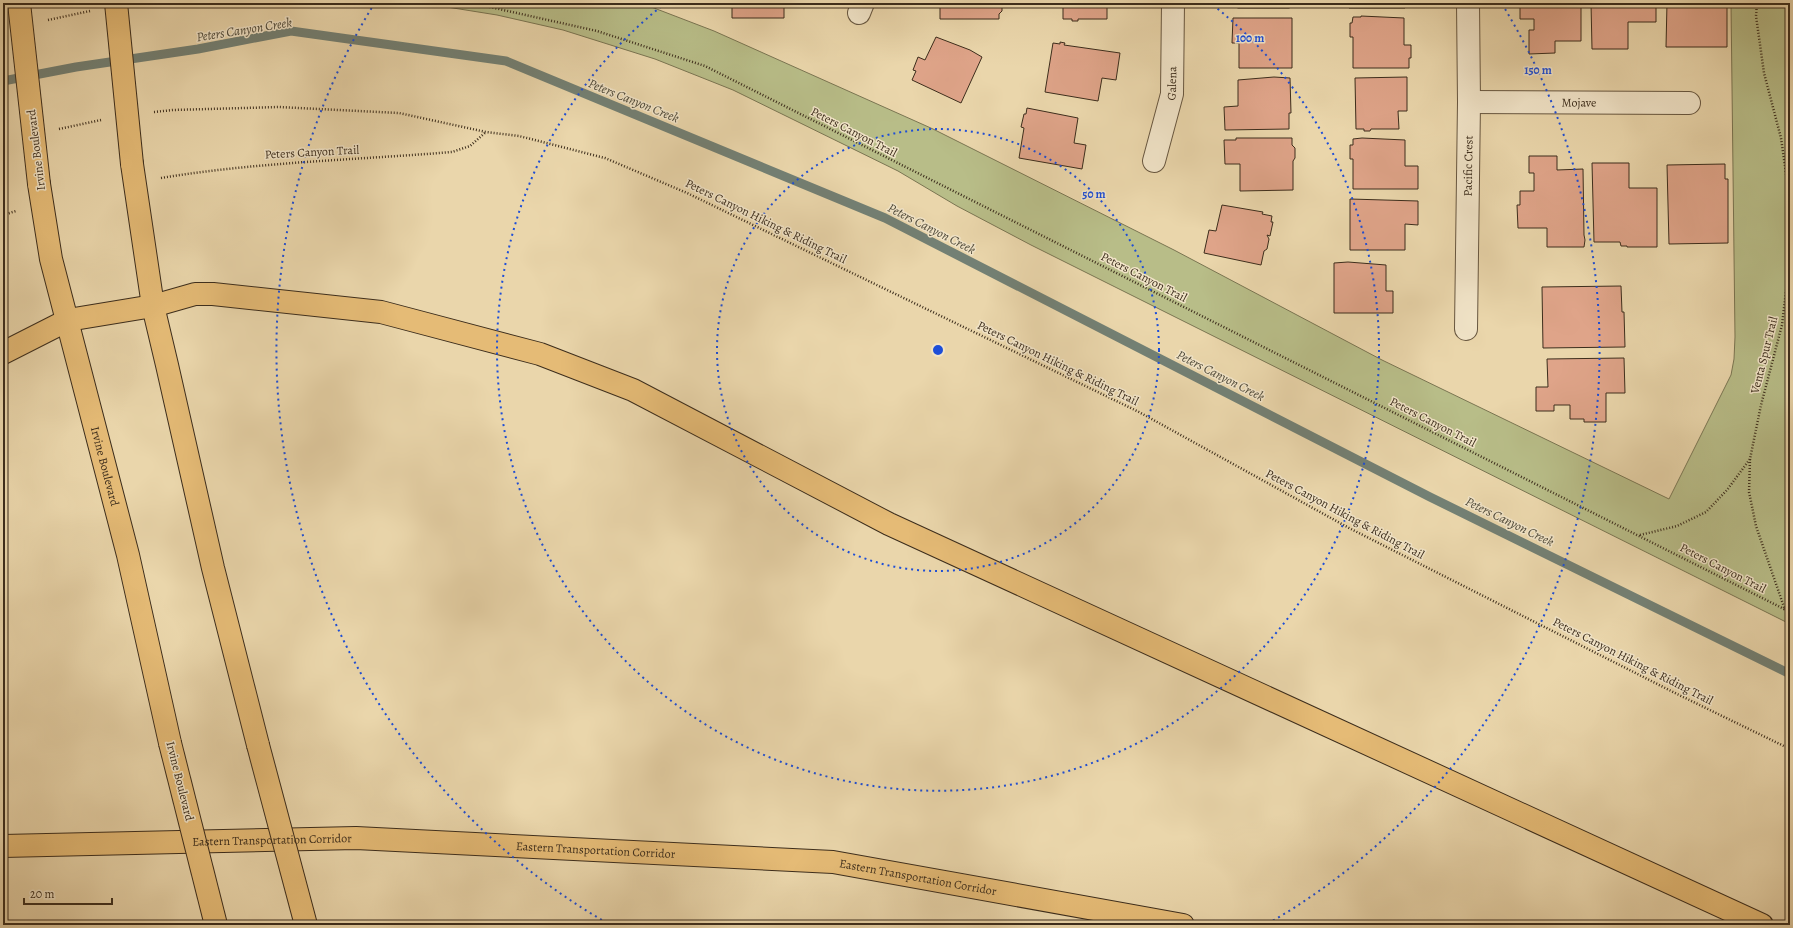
<svg xmlns="http://www.w3.org/2000/svg" width="1793" height="928" font-family="Alegreya,serif">
<style>
.green{fill:#b8bd88;stroke:#7a7552}
.lines{fill:none;stroke-linecap:round;stroke-linejoin:round}
.stream{stroke:#738074;stroke-width:9}
.building{fill:#dfa489;stroke:#3c2d1c}
.street-casing{stroke:#685740;stroke-width:24}
.primary-casing{stroke:#3c2d1c;stroke-width:24}
.highway-casing{stroke:#3c2d1c;stroke-width:24}
.path{stroke:#3c2d1c;stroke-width:2.5;stroke-dasharray:1 2;stroke-linecap:butt}
.street{stroke:#f1e4c8;stroke-width:22}
.primary{stroke:#e5bb76;stroke-width:22}
.highway{stroke:#e5bb76;stroke-width:22}
.primary-bridge-casing{stroke:#3c2d1c;stroke-width:24;stroke-linecap:butt}
.primary-bridge{stroke:#e5bb76;stroke-width:22}
.ring{fill:none;stroke:#1d4ed8;stroke-width:2;stroke-dasharray:2 4}
.labels{text-anchor:middle;stroke-width:3;stroke-linejoin:round;paint-order:stroke}
.street-label{font-size:12px;fill:#3c2d1c;stroke:#f1e4c8}
.water-label{font-size:13px;font-style:italic;fill:#4e4939;stroke:#f1e4c8}
.centre{fill:#1d4ed8;stroke:#f1e4c8;stroke-width:2}
.ring-label{font-size:12px;text-anchor:middle;font-weight:bold;fill:#1d4ed8;stroke:#f1e4c8;stroke-width:3;stroke-linejoin:round;paint-order:stroke}
</style>
<rect width="100%" height="100%" fill="#ead6ab"/>
<filter id="stains"><feTurbulence type="fractalNoise" baseFrequency=".005" numOctaves="4"/><feColorMatrix values="0 0 0 0 .2 0 0 0 0 .09 0 0 0 0 .02 0 0 0 .5 -.17"/></filter>
<radialGradient id="worn" r=".72"><stop offset=".6" stop-color="#630" stop-opacity="0"/><stop offset="1" stop-color="#630" stop-opacity=".3"/></radialGradient>
<path class="green" d="M422,3H641L714,31L933,129L1174,250L1382,360L1669,499L1731,375L1734,359L1735,337L1731,3H1790V624L1031,245L957,206L898,171L733,90L655,59L563,30L497,15Z"/>
<g class="lines">
<path class="stream" d="M3,81L76,67L198,49L291,31L506,61L885,218L1430,497L1790,674"/>
</g>
<g class="building">
<path d="M732,3H782V5H784V18H732Z"/>
<path d="M940,3H1002V11L999,14V19H940Z"/>
<path d="M1063,3H1107V19H1078V21H1072V19H1063Z"/>
<rect x="1238" y="3" width="51" height="5"/>
<path d="M1349,3H1404L1405,8H1349Z"/>
<path d="M1517,3H1581V41H1555V53L1529,54V30H1534V19H1520V4Z"/>
<path d="M1591,3H1656V22H1628V49H1592Z"/>
<path d="M1667,3H1727V47H1666Z"/>
<path d="M1361,16L1404,18V45H1411V58H1409V68H1353V37H1350V23H1352L1353,17H1361Z"/>
<path d="M1233,18H1292V68H1239V43H1232Z"/>
<path d="M936,37L970,50L982,57L961,103L912,80L916,71L913,70L918,57L925,60Z"/>
<path d="M1060,42L1065,43L1064,45L1120,53L1116,80L1102,78L1098,101L1045,92L1053,43L1060,44Z"/>
<path d="M1274,77L1290,78L1291,113H1289V129L1225,130L1224,107L1238,106V80Z"/>
<path d="M1407,77V111H1398L1399,129H1371L1370,131H1364V129H1356L1355,78Z"/>
<path d="M1027,108L1078,118L1074,143L1086,145L1082,169L1019,158L1024,128L1021,127L1024,114H1026Z"/>
<path d="M1236,138H1292V145L1295,148V158L1293,161V190L1240,191V164H1225L1224,140H1236Z"/>
<path d="M1362,138L1405,140V166H1418V189H1353V159H1350V145H1353V139Z"/>
<path d="M1529,156H1557V170L1583,169L1584,235L1585,240L1584,247H1547V228H1518L1517,205H1520V191H1534V173H1529Z"/>
<path d="M1592,163H1629V188H1657V247H1627V246H1621L1620,242H1594Z"/>
<path d="M1725,164V179H1728V243L1669,244L1667,165Z"/>
<path d="M1350,199L1418,201V225L1405,224V250H1350Z"/>
<path d="M1222,205L1263,212L1262,214L1272,216L1271,222H1273L1270,236L1267,235L1269,239L1267,249L1264,251L1261,265L1204,253L1209,230L1216,231Z"/>
<path d="M1348,262L1386,265V291H1393V313H1334V263Z"/>
<path d="M1621,286L1622,312H1624L1625,347L1543,348L1542,287Z"/>
<path d="M1624,358L1625,393H1606V422H1584V419H1570V405H1554V411H1536V387H1548L1547,359Z"/>
</g>
<g class="lines">
<defs>
<g id="street">
<path d="M859,13L863,3"/>
<path id="s1" d="M1469,102L1689,103"/>
<path id="s2" d="M1154,161L1172,94L1173,3"/>
<path id="s3" d="M1466,329L1469,102L1468,3"/>
</g>
<g id="primary">
<path d="M132,164L153,306L167,365L213,568L258,745"/>
<path id="s4" d="M39,184L51,259L128,555L170,743"/>
</g>
<g id="highway">
<path d="M3,353L68,320L153,306L195,294H213L381,312L540,354L633,390L889,524L1762,925"/>
<path id="s5" d="M3,846L356,838L833,862L1183,925"/>
</g>
</defs>
<use href="#street" class="street-casing"/>
<use href="#primary" class="primary-casing"/>
<use href="#highway" class="highway-casing"/>
<g class="path">
<path d="M472,3L597,31L705,66L1790,612"/>
<path d="M1757,3L1756,16L1764,73L1781,138L1790,202"/>
<path d="M48,20L90,11"/>
<path d="M154,112L173,110L279,107L399,113L486,132L519,136L605,158L687,193L1139,412L1349,528L1677,694L1790,749"/>
<path d="M59,129L101,120"/>
<path d="M161,178C257,162 355,160 452,152L470,146L486,132"/>
<path d="M3,215L16,211"/>
<path d="M1750,459L1749,492L1756,526L1785,610"/>
<path d="M1640,535L1677,526L1706,512L1727,490L1750,459L1761,405L1782,325L1789,266L1790,207"/>
</g>
<use href="#street" class="street"/>
<use href="#primary" class="primary"/>
<use href="#highway" class="highway"/>
<defs>
<g id="primary-bridge">
<path d="M19,3L39,184"/>
<path d="M116,3L132,164"/>
<path d="M170,743L216,925"/>
<path d="M258,745L306,925"/>
</g>
</defs>
<use href="#primary-bridge" class="primary-bridge-casing"/>
<use href="#primary-bridge" class="primary-bridge"/>
</g>
<g class="ring">
<circle cx="938" cy="350" r="221"/>
<path d="M1213 5A441 441 0 1 1 663 5"/>
<path d="M607 923A662 662 0 0 1 374 4M1502 4A662 662 0 0 1 1269 923"/>
</g>
<g class="labels">
<g class="street-label">
<text dy="4" stroke="none"><textPath href="#s2" startOffset="80">Galena</textPath></text>
<text dy="4" stroke="none"><textPath href="#s1" startOffset="110">Mojave</textPath></text>
<text transform="translate(854 132) rotate(27)" y="4">Peters Canyon Trail</text>
<text transform="translate(36 150) rotate(-97)" y="4">Irvine Boulevard</text>
<text transform="translate(312 152) rotate(-3)" y="4">Peters Canyon Trail</text>
<text dy="4" stroke="none"><textPath href="#s3" startOffset="163">Pacific Crest</textPath></text>
<text transform="translate(766 221) rotate(26)" y="4">Peters Canyon Hiking &amp; Riding Trail</text>
<text transform="translate(1144 277) rotate(27)" y="4">Peters Canyon Trail</text>
<text transform="translate(1764 355) rotate(-76)" y="4">Venta Spur Trail</text>
<text transform="translate(1058 363) rotate(26)" y="4">Peters Canyon Hiking &amp; Riding Trail</text>
<text transform="translate(1433 422) rotate(27)" y="4">Peters Canyon Trail</text>
<text dy="4" stroke="none"><textPath href="#s4" startOffset="290">Irvine Boulevard</textPath></text>
<text transform="translate(1345 514) rotate(28)" y="4">Peters Canyon Hiking &amp; Riding Trail</text>
<text transform="translate(1723 568) rotate(27)" y="4">Peters Canyon Trail</text>
<text transform="translate(1633 661) rotate(27)" y="4">Peters Canyon Hiking &amp; Riding Trail</text>
<text transform="translate(180 781) rotate(76)" y="4">Irvine Boulevard</text>
<text dy="4" stroke="none"><textPath href="#s5" startOffset="269">Eastern Transportation Corridor</textPath></text>
<text dy="4" stroke="none"><textPath href="#s5" startOffset="593">Eastern Transportation Corridor</textPath></text>
<text dy="4" stroke="none"><textPath href="#s5" startOffset="917">Eastern Transportation Corridor</textPath></text>
</g>
<g class="water-label">
<text transform="translate(244 29) rotate(-9)" y="5">Peters Canyon Creek</text>
<text transform="translate(634 100) rotate(22)" y="5">Peters Canyon Creek</text>
<text transform="translate(932 228) rotate(27)" y="5">Peters Canyon Creek</text>
<text transform="translate(1221 375) rotate(27)" y="5">Peters Canyon Creek</text>
<text transform="translate(1510 521) rotate(26)" y="5">Peters Canyon Creek</text>
</g>
</g>
<circle cx="938" cy="350" r="6" class="centre"/>
<g class="ring-label">
<text x="1250" y="42">100 m</text>
<text x="1538" y="74">150 m</text>
<text x="1094" y="198">50 m</text>
</g>
<rect width="1793" height="928" fill="none" stroke="#ead6ab" stroke-width="16"/>
<rect x="4" y="4" width="1785" height="920" fill="none" stroke="#3c2d1c" stroke-width="2"/>
<rect x="8" y="8" width="1777" height="912" fill="none" stroke="#3c2d1c"/>
<path d="M24 898v6h88v-6" fill="none" stroke="#3c2d1c" stroke-width="2"/>
<text x="30" y="898" font-size="12" fill="#3c2d1c" stroke="#f1e4c8" stroke-width="3" paint-order="stroke">20 m</text>
<rect width="100%" height="100%" filter="url(#stains)"/>
<rect width="100%" height="100%" fill="url(#worn)"/>
</svg>
